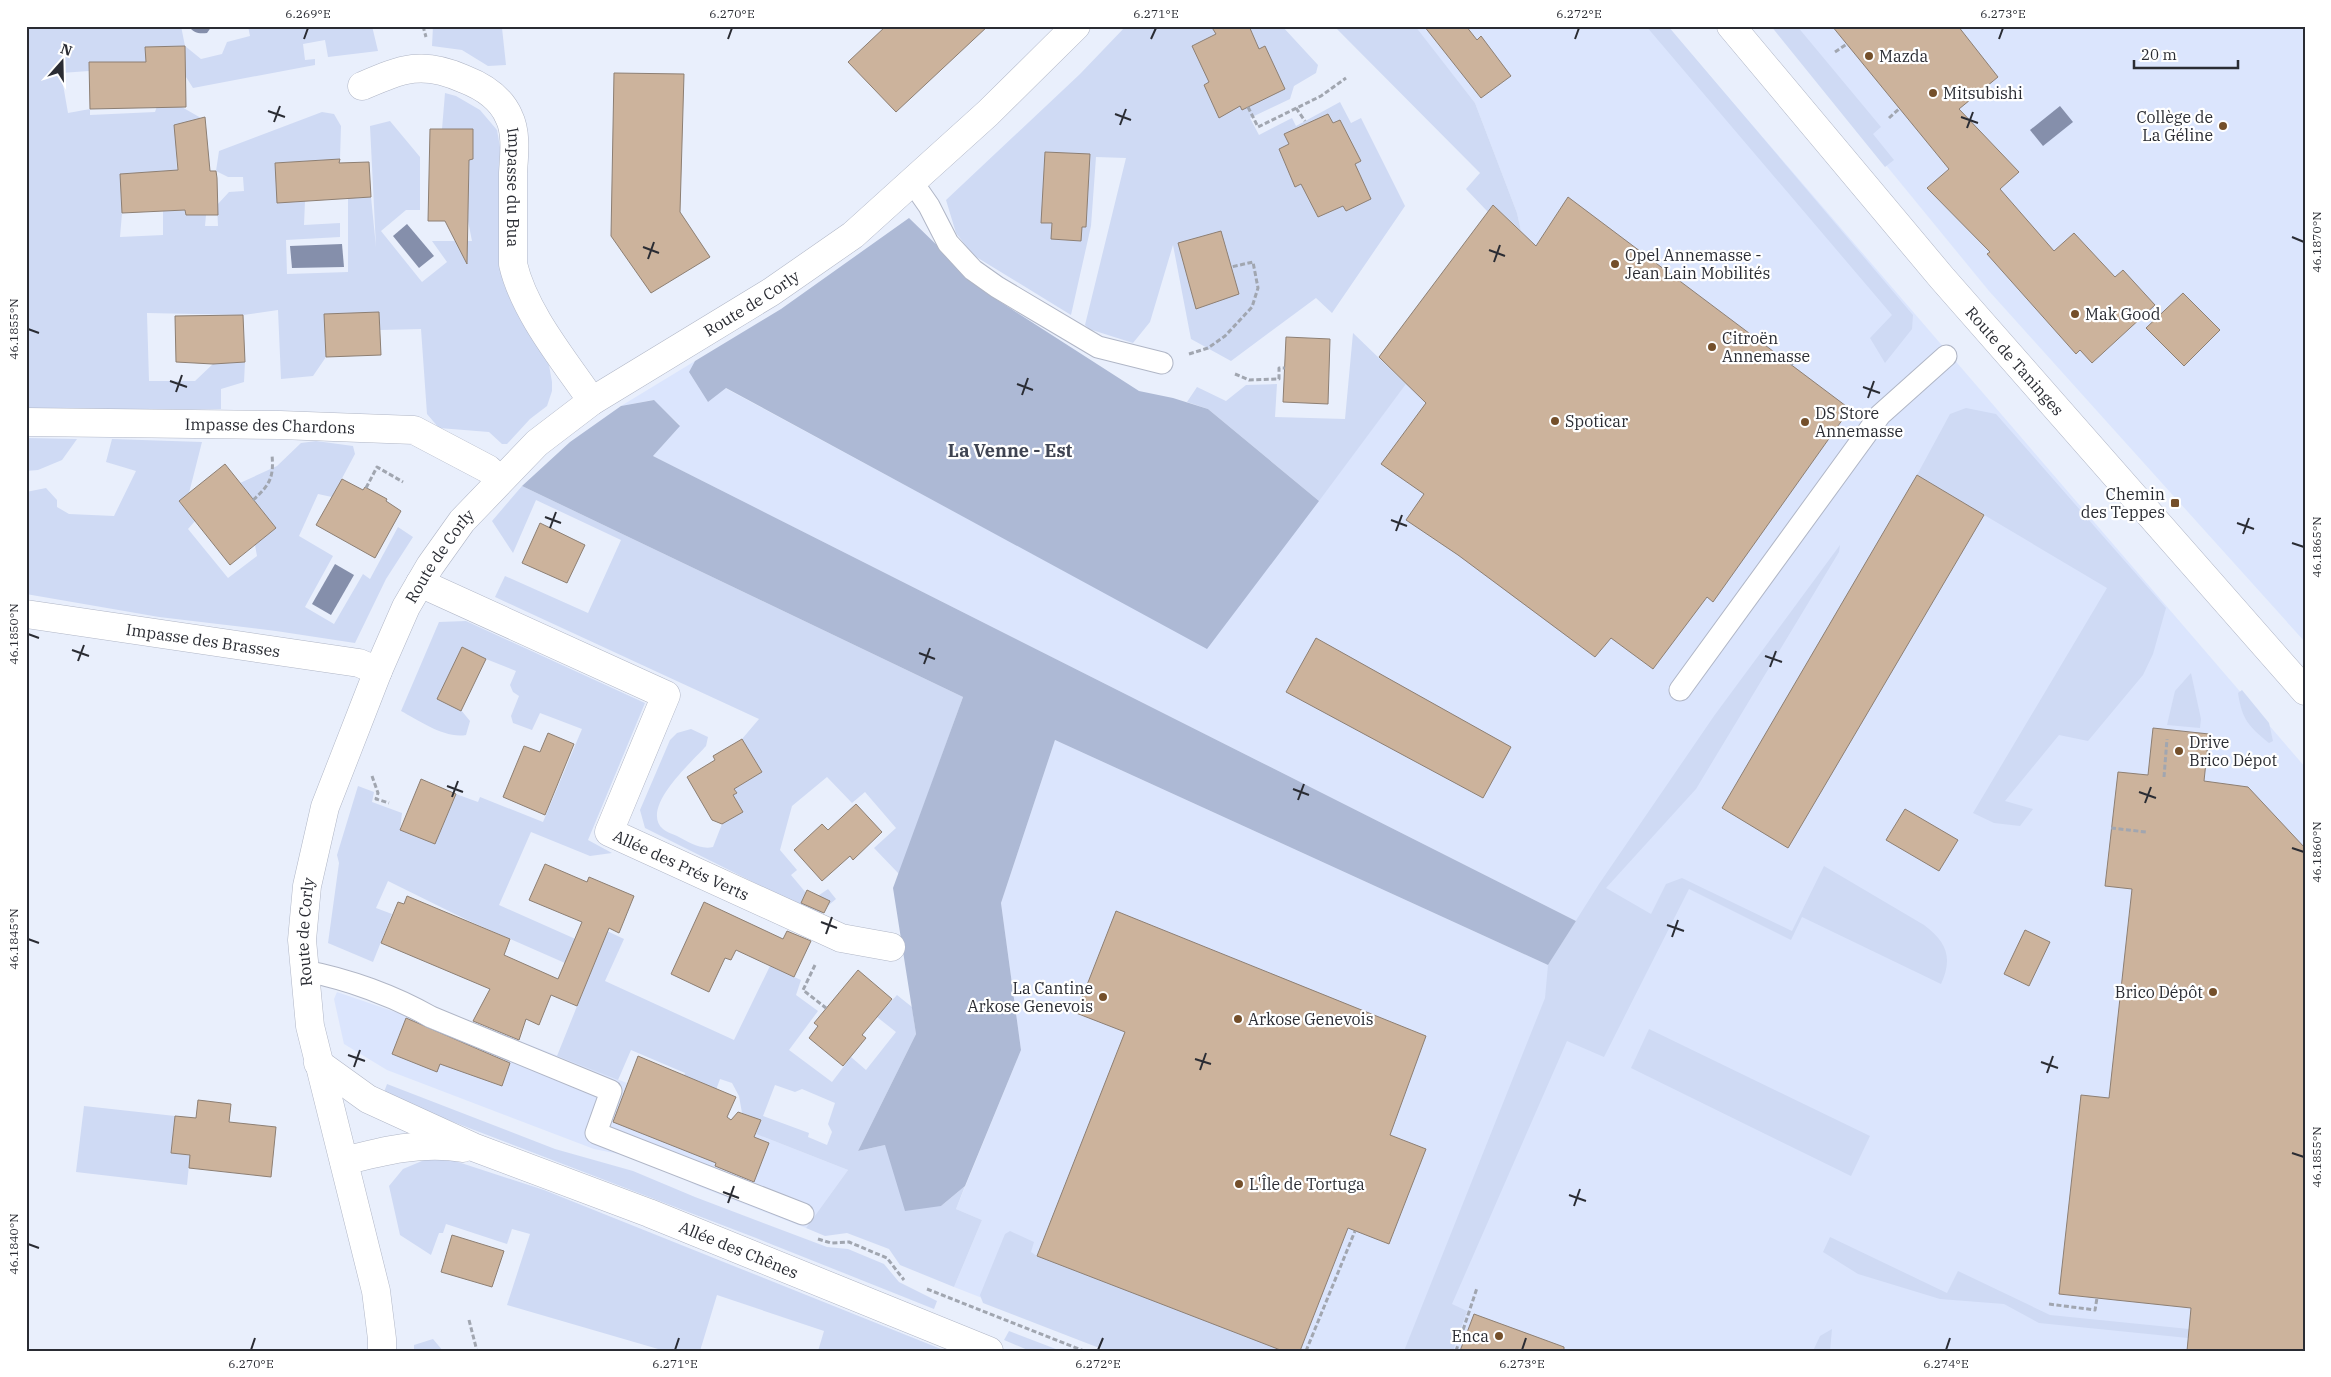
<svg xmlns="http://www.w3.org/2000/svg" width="2331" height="1377" font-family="'IBM Plex Serif',serif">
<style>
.built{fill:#dbe5fd}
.green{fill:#cfdaf4;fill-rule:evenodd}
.forest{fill:#adb9d5}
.water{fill:#858fab}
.building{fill:#ccb39c;stroke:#8d7f73}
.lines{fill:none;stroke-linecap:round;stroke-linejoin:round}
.lane-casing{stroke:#b0b6c6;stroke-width:23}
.street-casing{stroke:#b0b6c6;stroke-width:29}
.secondary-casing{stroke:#b0b6c6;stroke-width:29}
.path{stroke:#a1a6b0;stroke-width:3;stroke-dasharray:5 2.5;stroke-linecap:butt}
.lane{stroke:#fff;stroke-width:21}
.street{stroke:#fff;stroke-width:28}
.secondary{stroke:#fff;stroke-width:28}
.ticks{fill:none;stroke:#2a2c33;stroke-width:2}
.poi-dot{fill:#744f2a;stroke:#fff;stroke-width:2}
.labels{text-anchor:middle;stroke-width:4.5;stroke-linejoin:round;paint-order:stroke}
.poi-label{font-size:16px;fill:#2a2c33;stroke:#fff;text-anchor:start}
.street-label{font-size:16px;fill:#2a2c33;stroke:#fff}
.neighbourhood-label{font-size:18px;font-weight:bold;fill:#3e4351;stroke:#fff}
.neatline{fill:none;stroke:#2a2c33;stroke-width:2}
.ticks-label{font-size:12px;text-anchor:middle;fill:#2a2c33}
</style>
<rect width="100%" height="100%" fill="#e9effc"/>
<g class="built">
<path d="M1414,26H1667L2305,767V1351H1118L954,1287L982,1220L956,1209L1021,1050L1001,903L1055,740L1548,965L1576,921L653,456L680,425L653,400L621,406L695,361L689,372L708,402L725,388L1207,648L1521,231L1517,213L1475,103Z"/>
<path d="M1772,26H2305V642L1989,291Z"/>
<path d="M337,992L407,1016L436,1008L848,1170L806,1228L698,1186L639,1158L594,1149L387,1070L344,1044L334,999Z"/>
</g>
<g class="green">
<path d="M26,26H181L185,46L201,59L222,54L227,42L250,36L248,26H372L378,51L328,57L325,40L303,44L305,60L315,59V65L193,88L186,77L185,46L146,47V62H89V71L61,73L68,113L90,109V115L155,112L158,103L173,102L201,118L176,146L177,170L120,174L122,213L120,237L163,235V211L185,210L186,215H206L205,226H218L217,205L229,192L244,191L243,177H228L216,171L219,151L322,112L334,114L341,126L340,159L275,163L305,201L304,225L340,223V237L286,240L287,274L348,272V198L371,197L376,247L370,126L390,121L420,157V210H406L381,231L422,282L447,262L432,241H472L468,221L469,160L473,159V129H442L445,93L456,96L480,110L497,130L500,147L499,183L504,285L549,365L552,382V391L547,406L530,419L507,444H502L489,432L439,428L427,414L421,329L380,330L379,312L324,314L326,357L313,376L281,379L278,310L243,315L147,313L149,381H195L214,363L245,362L244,382L221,389V409L26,410Z"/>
<path d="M433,26H498L502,28L506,65L488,66L462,50L432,46Z"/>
<path d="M1126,26H1282L1318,65L1316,73L1294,86L1290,99L1250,118L1259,135L1292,118L1296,126L1340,102L1351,123L1361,118L1405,206L1332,313L1316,298L1231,361L1191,339L1173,245L1150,322L1133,343L1089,329L1085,325L1126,158L1096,157L1091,226L1071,315L973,255L956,233L946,200L1080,74Z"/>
<path d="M1334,26H1415L1475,103L1517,213L1521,231L1493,205L1488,212L1466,189L1480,173Z"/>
<path d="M1646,26H1668L1913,315L1912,329L1885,363L1870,338L1892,315Z"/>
<path d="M1771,26H1797L1881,127L1873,134L1894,160L1885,167Z"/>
<path d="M1353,333L1406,384L1319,501L1208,409L1187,402L1197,387L1226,401L1246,385L1277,384L1275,417L1345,419Z"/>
<path d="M1966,408L1996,414L2166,608L2153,654L2143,675L2088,741L2059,735L2005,801L2033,809L2020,826L1994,823L1973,813L2107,588L1917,475L1950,414Z"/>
<path d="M26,438L77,439L62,460L38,470L26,471Z"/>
<path d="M112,439L202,442L189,493L179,502L195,521L188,529L228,578L257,556L255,545L276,528L240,483L277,466L301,443L316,441L353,446L355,454L332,497L318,494L299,536L333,556L305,607L334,624L363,574L370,579L398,527L413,537L386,579L355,643L276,631L159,617L26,594V492L46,488L57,500V507L69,514L114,516L136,471L106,462Z"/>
<path d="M522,486L963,697L899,874L874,848L896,828L865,792L852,803L827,777L792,806L780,850L797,870L791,875L812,900L828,889L836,899L823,910L821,916L645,828L640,810L670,740L677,733L691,729L708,737L706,746C693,761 639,808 663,829C666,832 673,834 677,836C689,842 700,850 713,847L722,824L743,812L733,795L737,793L734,789L762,772L742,739L759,719L495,597L505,576L588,613L621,540L536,500L513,553L492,521Z"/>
<path d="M1840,545L1839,552L1696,789L1606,888L1651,914L1666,884L1682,878L1792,931L1824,866L1924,925C1947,942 1953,958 1941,984L1802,917L1791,940L1689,889L1604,1057L1567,1041L1452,1304L1467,1311L1453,1351H1404L1545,998L1548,965L1599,884L1714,716Z"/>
<path d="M466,621L645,703L588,840L612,853L590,856L531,832L499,905L598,949L607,931L624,939L605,981L734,1040L770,966L801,980L796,995L818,1011L789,1050L832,1082L851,1057L866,1070L896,1032L877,1017L897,995L912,1007L916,1034L858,1151L885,1145L941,1206L965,1186L956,1209L982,1220L954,1287L900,1265L889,1249L847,1233L825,1236L806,1228L848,1170L756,1134L761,1120L742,1113L739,1096L732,1083L720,1079L712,1101H674L685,1073L631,1050L618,1080L557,1056L590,974L467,920L388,881L376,908L392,914L373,962L328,943L339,863L337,855L358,786L374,792L372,802L402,813L400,830L435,844L456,794L478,802L480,797L543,822L582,729L540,713L532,730L513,723L511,716L519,696L513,692L510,685L516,671L486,659L461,710L470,721L466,735C445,739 418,720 401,711L439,622ZM775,1085L795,1092L802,1089L835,1103L828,1124L832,1132L827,1145L808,1137L809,1133L763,1116Z"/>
<path d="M2191,673L2201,719L2200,728L2167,725L2175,691Z"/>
<path d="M2242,690L2269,723L2273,741L2269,743C2248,726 2242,719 2238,693Z"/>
<path d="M1649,1029L1870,1136L1851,1176L1631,1068Z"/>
<path d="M387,1084L555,1149L633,1171L695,1197L827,1247L848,1249L884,1264L899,1282L937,1301L934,1309L756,1238L383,1095Z"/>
<path d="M84,1106L175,1116L171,1153L190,1155L187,1185L76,1172Z"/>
<path d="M429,1158L452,1160L544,1190L946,1351H818L824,1331L717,1295L700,1351H665L507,1305L530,1234L512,1229L507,1244L446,1224L443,1233H439L431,1255L400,1235L389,1186L403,1169Z"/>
<path d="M1010,1231L1034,1242L1031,1252L1037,1256L1283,1351H1107L983,1303L980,1295L1005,1234Z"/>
<path d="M1830,1237L1947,1293L1958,1271L2050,1315L2189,1329L2188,1338L2039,1323L2004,1304L1940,1299L1858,1274L1823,1252Z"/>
<path d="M1832,1329L1830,1351H1813L1820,1336Z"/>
<path d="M1009,1331L1061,1351H1030L1004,1340Z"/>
<path d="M433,1339L443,1351H414V1345Z"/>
</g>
<g class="forest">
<path d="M909,218L985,292L1139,391L1173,398L1208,409L1319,501L1207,649L726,388L708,402L689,372L695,361L781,309Z"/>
<path d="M654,400L680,426L653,456L1576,921L1548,965L1055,740L1001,903L1021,1050L965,1186L941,1206L905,1211L885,1145L858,1151L916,1034L893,888L963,697L522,486L570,442L621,406Z"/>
</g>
<g class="water">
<path d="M189,26H212L207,33C199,34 193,33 189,26Z"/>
<path d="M2060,106L2073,122L2043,146L2030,130Z"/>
<path d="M407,224L434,256L419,268L393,236Z"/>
<path d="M342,244L344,267L292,268L290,246Z"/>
<path d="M335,564L354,575L331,615L312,604Z"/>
</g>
<g class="building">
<path d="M886,26H988L896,112L848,62Z"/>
<path d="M1211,26H1249L1259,49L1265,46L1285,89L1242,110L1240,106L1219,118L1204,85L1209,82L1192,46L1216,34Z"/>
<path d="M1424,26H1466L1477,40L1481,36L1511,76L1481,98Z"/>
<path d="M1832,26H1958L1998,77L1959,109L2019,172L2000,189L2054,251L2074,233L2115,277L2123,270L2155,305L2092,363L2080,350L2076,354L1987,254L1990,252L1927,188L1949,169Z"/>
<path d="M185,46L186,107L90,109L89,62H146L145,47Z"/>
<path d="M614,73L684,74L680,212L710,257L651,293L611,236Z"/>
<path d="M1328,114L1333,123L1340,120L1361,161L1355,164L1371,199L1346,211L1343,206L1318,217L1301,184L1295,187L1279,149L1289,144L1284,134Z"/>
<path d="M205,117L210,171H216L217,178L218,215H186L185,210L122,213L120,174L178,170L174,125Z"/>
<path d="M430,129H473V159L469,160L467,264L445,221H428Z"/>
<path d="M1045,152L1090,154L1086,227H1082L1081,241L1051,239L1052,223H1041Z"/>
<path d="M340,159L339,163L369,162L371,197L277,203L275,163Z"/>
<path d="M1568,197L1850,409L1713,602L1707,597L1653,669L1611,638L1595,657L1458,555L1406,520L1424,494L1381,464L1426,403L1379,357L1493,205L1536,246Z"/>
<path d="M1221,231L1239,294L1196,309L1178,243Z"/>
<path d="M2183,293L2220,330L2184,366L2146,328Z"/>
<path d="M379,312L381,355L326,357L324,314Z"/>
<path d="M243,315L245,362L213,364L176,362L175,316Z"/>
<path d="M1286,337L1330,339L1328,404L1283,402Z"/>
<path d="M225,464L276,528L230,565L179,501Z"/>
<path d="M1917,475L1984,515L1788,848L1722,808Z"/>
<path d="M342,479L363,490L365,487L387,499L386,501L401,511L375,558L316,525Z"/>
<path d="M540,523L585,545L567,583L522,563Z"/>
<path d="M1316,638L1511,747L1483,798L1286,692Z"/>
<path d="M462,647L486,659L461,711L437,699Z"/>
<path d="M2153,728L2209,734L2204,781L2248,787L2305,848V1351H2187L2191,1308L2059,1294L2081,1095L2109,1098L2132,889L2105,886L2118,772L2148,775Z"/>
<path d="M548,733L574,744L545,815L503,797L524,746L540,752Z"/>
<path d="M742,739L762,772L734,789L737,793L733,795L743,812L722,824L712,820L687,777L715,760L713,756Z"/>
<path d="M421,779L456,794L435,844L400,830Z"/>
<path d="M856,804L882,832L853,860L850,856L822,881L794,850L822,824L828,830Z"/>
<path d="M1905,809L1958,840L1939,871L1886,840Z"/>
<path d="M545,864L587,882L589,877L634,896L619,933L609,928L577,1006L551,995L539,1025L526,1019L519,1040L473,1021L490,989L381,943L398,902L404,904L407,896L510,939L504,955L558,979L582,922L529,900Z"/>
<path d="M807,890L830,901L824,913L801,903Z"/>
<path d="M704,902L783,939L787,931L811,941L794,977L736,950L731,960L725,958L709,992L671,974Z"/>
<path d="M1116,911L1426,1036L1390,1135L1426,1149L1389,1244L1348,1228L1300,1351H1283L1037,1256L1125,1032L1076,1013Z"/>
<path d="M2025,930L2050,942L2029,986L2004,974Z"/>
<path d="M858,970L892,999L862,1035L866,1038L843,1066L809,1038L818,1026L814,1023Z"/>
<path d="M406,1018L510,1063L502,1086L440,1064L437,1072L392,1054Z"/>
<path d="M638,1056L736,1097L727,1117L731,1120L738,1112L761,1120L754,1137L769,1143L754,1182L715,1166L716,1163L613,1122Z"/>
<path d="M198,1100L231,1104L229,1122L276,1127L271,1177L189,1168L190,1155L171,1153L175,1116L196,1118Z"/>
<path d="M452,1235L504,1251L492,1287L441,1272Z"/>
<path d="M1474,1314L1564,1347V1351H1460Z"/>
</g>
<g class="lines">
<defs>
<g id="lane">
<path d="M913,183L929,206L948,243L973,270L997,287L1098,347L1162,363"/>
<path d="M1680,690L1880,415L1946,356"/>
<path d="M305,971C348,979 394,996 431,1017L611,1091L596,1133L803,1214"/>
</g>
<g id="street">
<path id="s1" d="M362,86C402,69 422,60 464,79C482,86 501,98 509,117C517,133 514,156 513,173C513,204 513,234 513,264C524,312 564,360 592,401"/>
<path id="s2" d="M26,422L280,425L414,430L488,469L500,480"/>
<path id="s3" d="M420,583L666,695L609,832L841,938L891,947"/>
<path id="s4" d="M26,614L359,663L378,671"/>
<path id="s5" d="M318,1063L368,1099L473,1147L649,1213L989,1351"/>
<path d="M344,1161C382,1151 423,1141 463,1148"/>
</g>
<g id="secondary">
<path id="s6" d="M1731,26L1942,278L2305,691"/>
<path id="s7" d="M382,1351V1339L376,1291L310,1026L302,940L307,886L325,807L378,671L406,607L430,566L462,521L537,443L592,401L771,292L853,235L988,113L1076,26"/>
</g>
</defs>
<use href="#lane" class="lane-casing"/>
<use href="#street" class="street-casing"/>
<use href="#secondary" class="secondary-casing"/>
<g class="path">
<path d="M423,26L426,37"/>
<path d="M1835,52L1847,44"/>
<path d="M1248,107L1258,127L1321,96L1346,78"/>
<path d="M1296,108L1305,121"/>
<path d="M1889,118L1900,108"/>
<path d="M1189,354L1208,348L1225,336L1252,307L1258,288L1253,262L1231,267"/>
<path d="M1791,365L1799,355"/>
<path d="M1235,374L1249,380L1279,379V368H1285"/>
<path d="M366,488L377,467L403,482"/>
<path d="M253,500C270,485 274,477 272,455"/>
<path d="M372,776L378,793L376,799L389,803"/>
<path d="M2164,777L2167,739"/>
<path d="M2111,828L2146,832"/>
<path d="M815,965L803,990L826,1008"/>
<path d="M818,1239L831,1243L849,1242L887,1258L904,1280"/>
<path d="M927,1289L1084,1351"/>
<path d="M2049,1304L2095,1310L2097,1298"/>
<path d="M469,1320L477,1351"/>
<path d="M1306,1351L1355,1231"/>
<path d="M1456,1351L1477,1288"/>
</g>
<use href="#lane" class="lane"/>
<use href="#street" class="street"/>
<use href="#secondary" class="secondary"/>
</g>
<path class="ticks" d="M304,39L308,28M728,39L732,28M1151,39L1156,28M1575,39L1579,28M1999,39L2003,28M268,111L285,117M1115,114L1131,120M1961,117L1978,123M274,122L280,106M1120,125L1126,109M1967,128L1973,112M2292,237L2304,242M643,247L659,253M1489,250L1505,256M648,259L654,242M1494,262L1500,245M28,329L39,333M170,381L187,387M1017,384L1033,390M1863,387L1880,393M176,392L182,375M1022,395L1028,378M1868,398L1874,381M545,517L561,523M1391,520L1407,526M2237,523L2254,529M550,528L556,512M1396,531L1402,515M2243,534L2249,518M2292,543L2304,547M28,634L39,638M72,650L89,656M919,653L935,659M1765,656L1782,662M78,661L84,645M924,664L930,648M1770,667L1776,651M447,786L463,792M1293,789L1309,795M2139,792L2156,798M452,797L458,781M1298,800L1304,784M2145,803L2151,787M2292,848L2304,852M821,922L837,928M1667,925L1684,931M826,934L832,917M1672,937L1678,920M28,939L39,943M348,1055L365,1061M1195,1059L1211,1064M2041,1062L2058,1068M354,1067L360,1050M1200,1070L1206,1053M2047,1073L2053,1056M2292,1153L2304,1157M723,1192L739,1198M1569,1195L1586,1201M728,1203L734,1186M1574,1206L1580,1189M28,1244L39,1248M251,1350L255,1338M675,1350L679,1338M1098,1350L1103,1338M1522,1350L1526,1338M1946,1350L1950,1338"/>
<g class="poi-dot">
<circle cx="1869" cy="56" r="5"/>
<circle cx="1933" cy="93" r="5"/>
<circle cx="2223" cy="126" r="5"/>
<circle cx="1615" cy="264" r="5"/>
<circle cx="2075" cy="314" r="5"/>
<circle cx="1712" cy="347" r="5"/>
<circle cx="1555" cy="421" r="5"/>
<circle cx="1805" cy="422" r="5"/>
<rect x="2170" y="498" width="10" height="10" rx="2.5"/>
<circle cx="2179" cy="751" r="5"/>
<circle cx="2213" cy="992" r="5"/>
<circle cx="1103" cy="997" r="5"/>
<circle cx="1238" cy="1019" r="5"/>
<circle cx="1239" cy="1184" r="5"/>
<circle cx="1499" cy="1336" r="5"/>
</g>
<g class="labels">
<g class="poi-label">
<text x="1879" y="62">Mazda</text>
<text x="1943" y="99">Mitsubishi</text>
<text x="2213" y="123" text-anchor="end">Collège de<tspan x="2213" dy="18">La Géline</tspan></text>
<text x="1625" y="261">Opel Annemasse -<tspan x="1625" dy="18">Jean Lain Mobilités</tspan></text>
<text x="2085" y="320">Mak Good</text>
<text x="1722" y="344">Citroën<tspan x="1722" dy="18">Annemasse</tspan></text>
<text x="1815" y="419">DS Store<tspan x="1815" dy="18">Annemasse</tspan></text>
<text x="1565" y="427">Spoticar</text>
<text x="2165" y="500" text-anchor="end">Chemin<tspan x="2165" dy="18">des Teppes</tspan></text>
<text x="2189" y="748">Drive<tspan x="2189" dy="18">Brico Dépot</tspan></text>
<text x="1093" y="994" text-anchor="end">La Cantine<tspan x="1093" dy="18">Arkose Genevois</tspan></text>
<text x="2203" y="998" text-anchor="end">Brico Dépôt</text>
<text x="1248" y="1025">Arkose Genevois</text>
<text x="1249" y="1190">L'Île de Tortuga</text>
<text x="1489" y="1342" text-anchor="end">Enca</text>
</g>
<g class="street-label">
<text dy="6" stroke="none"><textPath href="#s1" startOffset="238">Impasse du Bua</textPath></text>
<text dy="6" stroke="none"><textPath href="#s7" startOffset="1238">Route de Corly</textPath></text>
<text dy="6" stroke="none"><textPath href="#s6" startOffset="439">Route de Taninges</textPath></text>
<text dy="6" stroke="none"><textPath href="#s2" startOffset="244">Impasse des Chardons</textPath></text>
<text dy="6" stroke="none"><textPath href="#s7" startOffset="832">Route de Corly</textPath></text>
<text dy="6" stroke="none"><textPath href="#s4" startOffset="179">Impasse des Brasses</textPath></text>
<text dy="6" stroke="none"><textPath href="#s3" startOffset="498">Allée des Prés Verts</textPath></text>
<text dy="6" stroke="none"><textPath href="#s7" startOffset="428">Route de Corly</textPath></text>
<text dy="6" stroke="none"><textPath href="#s5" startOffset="462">Allée des Chênes</textPath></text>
</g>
<g class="neighbourhood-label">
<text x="1010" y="457">La Venne - Est</text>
</g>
</g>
<rect width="2331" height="1377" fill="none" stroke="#ffffff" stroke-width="55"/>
<g transform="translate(62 62) rotate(20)" stroke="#ffffff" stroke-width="4" paint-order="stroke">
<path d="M0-4L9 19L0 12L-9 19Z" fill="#2a2c33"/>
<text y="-8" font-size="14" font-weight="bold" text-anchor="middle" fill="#2a2c33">N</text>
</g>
<path d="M2134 60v8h104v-8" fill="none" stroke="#2a2c33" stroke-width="2.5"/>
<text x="2141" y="60" font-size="15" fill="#2a2c33" stroke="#ffffff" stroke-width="4" paint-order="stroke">20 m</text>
<rect x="28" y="28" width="2276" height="1322" class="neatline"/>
<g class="ticks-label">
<text x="308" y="18">6.269°E</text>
<text x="732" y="18">6.270°E</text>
<text x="1156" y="18">6.271°E</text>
<text x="1579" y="18">6.272°E</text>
<text x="2003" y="18">6.273°E</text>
<text transform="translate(2317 242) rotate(-90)" y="4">46.1870°N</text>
<text transform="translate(14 329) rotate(-90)" y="4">46.1855°N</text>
<text transform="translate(2317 547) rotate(-90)" y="4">46.1865°N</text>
<text transform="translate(14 634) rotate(-90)" y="4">46.1850°N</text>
<text transform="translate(2317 852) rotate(-90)" y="4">46.1860°N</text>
<text transform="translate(14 939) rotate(-90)" y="4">46.1845°N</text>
<text transform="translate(2317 1157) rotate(-90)" y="4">46.1855°N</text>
<text transform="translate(14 1244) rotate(-90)" y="4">46.1840°N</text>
<text x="251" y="1368">6.270°E</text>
<text x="675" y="1368">6.271°E</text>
<text x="1098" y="1368">6.272°E</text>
<text x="1522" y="1368">6.273°E</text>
<text x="1946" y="1368">6.274°E</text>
</g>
</svg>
